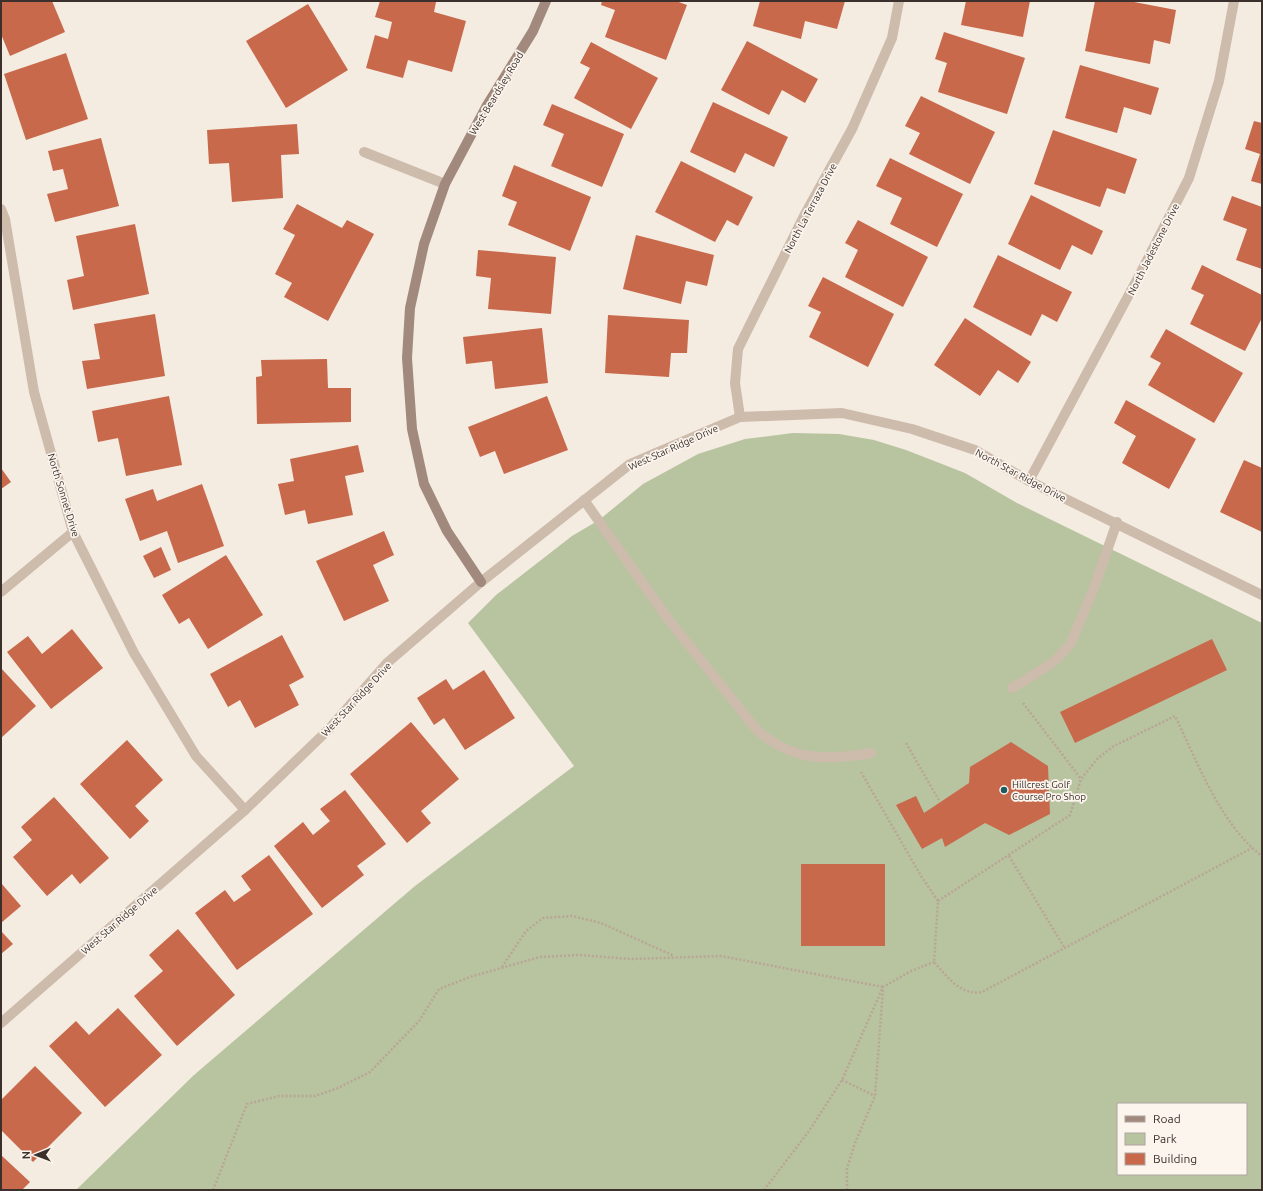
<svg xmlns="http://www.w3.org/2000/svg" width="1263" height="1191" font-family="Ubuntu,sans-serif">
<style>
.green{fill:#b8c4a0;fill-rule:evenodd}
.building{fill:#c8694b}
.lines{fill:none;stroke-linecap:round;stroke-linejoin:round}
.path{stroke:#b9a596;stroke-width:2.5;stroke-dasharray:2 2;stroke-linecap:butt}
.lane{stroke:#cdbbac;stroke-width:10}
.street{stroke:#cdbbac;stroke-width:10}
.secondary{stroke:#a18a7d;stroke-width:10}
.poi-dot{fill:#1f5a5e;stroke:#fbf5ee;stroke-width:1.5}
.labels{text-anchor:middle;stroke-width:3.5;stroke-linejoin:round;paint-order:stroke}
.street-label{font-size:10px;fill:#3b302b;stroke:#fbf5ee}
.poi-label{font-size:10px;fill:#3b302b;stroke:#fbf5ee;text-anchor:start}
</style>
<rect width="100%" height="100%" fill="#f4ebe1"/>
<path class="green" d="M793,433L839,434L874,440L906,450L965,473L1017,503L1262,623V1190H76L194,1075L415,886L574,766L468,623L496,595L572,536L599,520L643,484L698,454L745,439ZM1118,1104H1246V1174H1118Z"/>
<g class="building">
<path d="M1,1H52L65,32L10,56L1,34Z"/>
<path d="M380,1H432L436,2L434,12L466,21L452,72L408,60L403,78L366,68L375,35L388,39L392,22L375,17Z"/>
<path d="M602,1H676L687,5L666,60L605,37L615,10L601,5Z"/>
<path d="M760,1H845L837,29L805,21L801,39L753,26Z"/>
<path d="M966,1H1030L1023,37L961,25Z"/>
<path d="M1095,1H1129L1176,10L1170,44L1154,40L1150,64L1085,51Z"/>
<path d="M308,4L348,70L286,108L246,41Z"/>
<path d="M944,32L1025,58L1007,114L938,92L947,63L935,59Z"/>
<path d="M747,41L818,79L805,103L782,90L769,115L721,90Z"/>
<path d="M591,42L658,78L631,129L574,98L590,68L580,63Z"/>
<path d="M66,53L88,119L26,140L4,74Z"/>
<path d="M1080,65L1159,88L1151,115L1124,107L1117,133L1065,118Z"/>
<path d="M921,96L995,132L970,184L909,154L920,133L905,126Z"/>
<path d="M713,102L788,137L774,167L745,153L735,173L690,152Z"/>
<path d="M552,104L624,134L602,187L551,166L564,134L543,125Z"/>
<path d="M1254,121L1262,123V184L1251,181L1260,154L1245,149Z"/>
<path d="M297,124L299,154L281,155L283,198L232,202L229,163L209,164L207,130Z"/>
<path d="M1053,130L1137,159L1125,194L1107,188L1100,207L1034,184Z"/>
<path d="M101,138L119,206L55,222L47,194L68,189L63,169L53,171L48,151Z"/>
<path d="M890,158L963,194L937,247L890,224L902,198L876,186Z"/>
<path d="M681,161L753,197L738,226L727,220L715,242L655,212Z"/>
<path d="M514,165L591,197L570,251L508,225L517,202L502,196Z"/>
<path d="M1031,195L1103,231L1092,255L1072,245L1060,270L1008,244Z"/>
<path d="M1232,196L1262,207V269L1236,260L1247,229L1223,220Z"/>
<path d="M297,204L342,228L347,220L374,234L328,321L284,297L292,283L275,274L295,235L283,229Z"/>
<path d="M858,220L928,257L903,307L845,277L858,250L845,243Z"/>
<path d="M135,224L149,294L73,310L67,280L84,276L76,236Z"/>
<path d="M636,235L714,255L707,286L686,281L681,304L623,289Z"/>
<path d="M478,250L556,257L551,314L488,309L491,278L476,276Z"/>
<path d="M998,255L1072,292L1057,322L1042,314L1031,336L973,307Z"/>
<path d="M1202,265L1262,295V318L1245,351L1190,324L1204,295L1191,289Z"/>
<path d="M823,277L894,314L868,367L809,337L821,312L808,306Z"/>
<path d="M155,314L165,376L87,389L82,361L100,359L94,324Z"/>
<path d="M608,315L689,320L687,353H671L669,377L605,373Z"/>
<path d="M965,318L1031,362L1018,383L998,370L980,396L934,365Z"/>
<path d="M542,328L548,383L495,389L492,361L466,364L463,337Z"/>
<path d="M1166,329L1243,373L1214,423L1148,385L1161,363L1150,357Z"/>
<path d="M327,359L328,388H351V422L257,424L256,377L262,376L261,360Z"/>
<path d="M169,396L182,465L126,476L118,438L98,442L92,411Z"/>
<path d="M547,396L568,450L504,474L495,451L480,457L468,427Z"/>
<path d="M1126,400L1196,439L1169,489L1122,463L1136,436L1114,423Z"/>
<path d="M358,445L364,472L345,476L353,515L308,524L305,510L285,515L278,484L294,481L290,459Z"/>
<path d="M1244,460L1262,468V532L1220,512Z"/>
<path d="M1,468L11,482L1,489Z"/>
<path d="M202,484L224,546L178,563L167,531L140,541L125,499L153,489L157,501Z"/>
<path d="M384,531L394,555L373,565L389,601L344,621L316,561Z"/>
<path d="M161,547L171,570L154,578L143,556Z"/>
<path d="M226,555L263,615L208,649L189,618L179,624L162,595Z"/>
<path d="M72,629L103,668L51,709L7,652L28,636L42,654Z"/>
<path d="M282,635L304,677L289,685L299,705L255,728L240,700L228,707L210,674Z"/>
<path d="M1212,639L1227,670L1075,743L1060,712Z"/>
<path d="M1,668L36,706L1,738Z"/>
<path d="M484,670L515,718L465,750L444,718L434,725L417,698L446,679L453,690Z"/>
<path d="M411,722L459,779L421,811L431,823L407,843L350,774Z"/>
<path d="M127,740L163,780L135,806L149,821L130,839L80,784Z"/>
<path d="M1011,742L1048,766L1050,814L1009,835L985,823L945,847L942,838L922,849L896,805L916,796L924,813L969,783L970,767Z"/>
<path d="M345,790L386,844L357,866L364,875L322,908L274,846L303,822L313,835L330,821L320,809Z"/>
<path d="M54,797L109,858L80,884L72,874L47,896L13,857L32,840L21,827Z"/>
<path d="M269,855L313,914L237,970L195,913L225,890L234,902L251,890L241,876Z"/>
<rect x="801" y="864" width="84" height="82"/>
<path d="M1,883L21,906L1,923Z"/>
<path d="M178,929L235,995L177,1046L134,996L163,971L149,955Z"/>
<path d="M1,931L13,944L1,954Z"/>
<path d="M118,1008L162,1055L105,1107L49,1046L76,1021L89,1035Z"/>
<path d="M35,1066L82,1113L33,1162L1,1130V1100Z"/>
<path d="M1,1155L30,1182L22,1190H1Z"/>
</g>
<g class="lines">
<g class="path">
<path d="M1023,703L1081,779"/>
<path d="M906,743L940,802"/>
<path d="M861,772L921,876L938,901L934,962C947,976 960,996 982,992L1252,848"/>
<path d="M1009,856L1064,947"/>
<path d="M938,901L1070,815L1081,779L1098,758L1114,746L1175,716C1198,763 1220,824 1262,856"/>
<path d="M502,967L526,931L543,918L572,916L601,923L674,956"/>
<path d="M842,1080L875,1096"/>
<path d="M213,1190L247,1104L279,1096H315L338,1088L370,1072L419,1021L439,989L470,977L540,957L579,955L631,959L721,956L883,987"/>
<path d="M764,1190L809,1131L842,1080L883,987L911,971L934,962"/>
<path d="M847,1190V1168L855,1143L875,1096L883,989"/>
</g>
<g class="lane">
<path d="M584,500L668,619L756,729C791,761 826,761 871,753"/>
<path d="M1012,688L1046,667L1057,659L1071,643L1095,585L1117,522"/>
</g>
<g class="street">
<path d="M364,152L445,184"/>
<path d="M1,209L5,219L34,392L73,532L134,653L196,756L245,810"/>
<path d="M740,417L735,383L738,349L804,216L852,129L892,38L899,1"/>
<path d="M1029,481L1140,274L1189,178L1219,81L1234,1"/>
<path d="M1,592L73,532"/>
<path d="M1,1023L245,810L329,729L387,663L481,582L630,464L740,417L842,413L912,429L975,450L1029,481L1262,595"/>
</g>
<path class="secondary" d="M481,582L447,531L424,484L412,429L407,358L410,308L424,244L445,184L486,107L533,31L546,1"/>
</g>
<circle class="poi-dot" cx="1004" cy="790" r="4"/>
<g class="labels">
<g class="street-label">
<text transform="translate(496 93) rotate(-59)" y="4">West Beardsley Road</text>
<text transform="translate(810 208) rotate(-62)" y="4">North La Terraza Drive</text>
<text transform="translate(1153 249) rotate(-63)" y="4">North Jadestone Drive</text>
<text transform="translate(673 447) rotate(-24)" y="4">West Star Ridge Drive</text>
<text transform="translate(1021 475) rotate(28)" y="4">North Star Ridge Drive</text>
<text transform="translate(64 495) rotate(73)" y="4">North Sonnet Drive</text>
<text transform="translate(356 699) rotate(-47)" y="4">West Star Ridge Drive</text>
<text transform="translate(119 920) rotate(-41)" y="4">West Star Ridge Drive</text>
</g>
<g class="poi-label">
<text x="1012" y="788">Hillcrest Golf<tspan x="1012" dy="12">Course Pro Shop</tspan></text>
</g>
</g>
<rect width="1263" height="1191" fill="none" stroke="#3b302b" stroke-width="4"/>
<rect x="1117" y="1103" width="130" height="72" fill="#fbf5ee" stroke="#aea6a0"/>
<rect x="1125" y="1116" width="20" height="6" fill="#a18a7d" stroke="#aea6a0"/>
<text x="1153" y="1123" font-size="12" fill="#3b302b">Road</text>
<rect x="1125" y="1133" width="20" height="12" fill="#b8c4a0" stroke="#aea6a0"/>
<text x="1153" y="1143" font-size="12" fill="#3b302b">Park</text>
<rect x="1125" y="1153" width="20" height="12" fill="#c8694b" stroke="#aea6a0"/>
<text x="1153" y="1163" font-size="12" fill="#3b302b">Building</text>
<g transform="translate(36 1155) rotate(269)" stroke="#fbf5ee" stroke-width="3" paint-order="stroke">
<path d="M0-3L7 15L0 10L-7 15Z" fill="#3b302b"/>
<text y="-6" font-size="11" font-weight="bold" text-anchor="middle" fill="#3b302b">N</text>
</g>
</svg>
